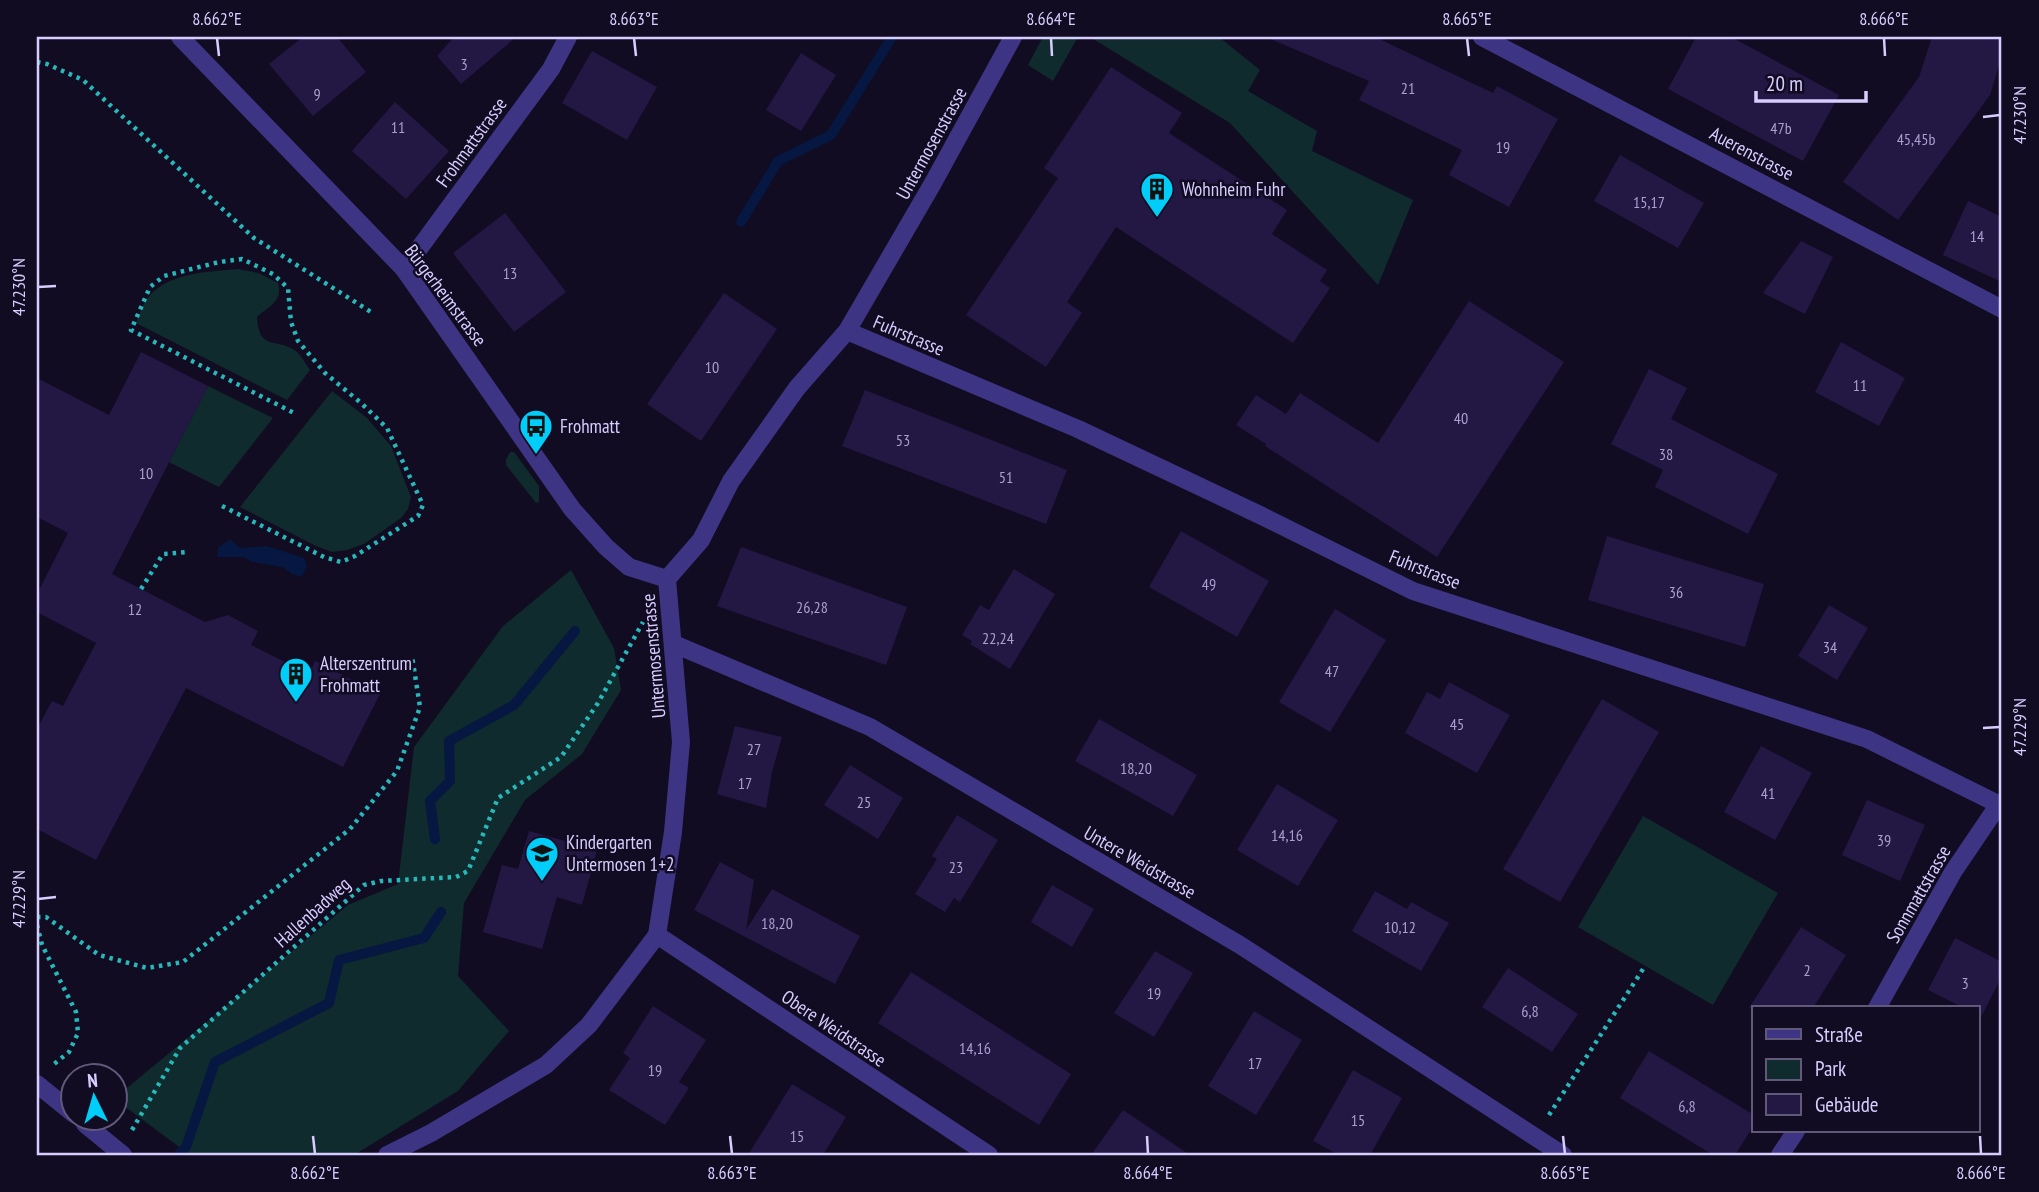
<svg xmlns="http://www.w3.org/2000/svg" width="2039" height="1192" font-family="'PT Sans Narrow',sans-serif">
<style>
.green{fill:#0f2b2d}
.water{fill:#061741}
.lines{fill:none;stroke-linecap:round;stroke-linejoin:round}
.stream{stroke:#061741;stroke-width:10}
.building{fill:#231744}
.path{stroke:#26b8ba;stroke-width:4.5;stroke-dasharray:3.5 5;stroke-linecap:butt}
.minor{stroke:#3d3484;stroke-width:18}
.minor-bridge{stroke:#3d3484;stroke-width:18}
.ticks{fill:none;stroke:#d7cdff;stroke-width:2.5}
.labels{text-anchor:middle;stroke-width:5;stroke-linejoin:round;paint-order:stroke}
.number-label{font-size:16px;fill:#aaa0d0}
.street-label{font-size:19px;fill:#d7cdff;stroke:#110c22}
.poi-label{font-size:19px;fill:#d7cdff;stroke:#110c22;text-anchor:start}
.neatline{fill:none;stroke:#d7cdff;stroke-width:2.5}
.ticks-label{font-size:18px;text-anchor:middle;fill:#d7cdff}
</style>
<rect width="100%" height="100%" fill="#110c22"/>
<g class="green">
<path d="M1043,37H1078L1053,81L1028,65Z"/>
<path d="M1090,37H1219L1260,70L1248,91L1317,131L1312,151L1413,200L1378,285L1230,123Z"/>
<path d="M238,269L258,273L278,283C283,302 269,306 257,317C259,348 271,339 291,348C300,352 305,363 310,370L287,400L136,323C139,316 141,308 145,302C164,272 207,272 238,269Z"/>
<path d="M208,386L273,418L219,487L169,462Z"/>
<path d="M332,391L366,417L391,446L411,497L408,509L401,518L364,544L347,550L332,552L316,546L240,507Z"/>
<path d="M510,452H514L539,486V502L536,503L506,465V460Z"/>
<path d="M571,570L614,648L621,690L582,754L525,800L464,903L458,976L509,1031L458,1091L354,1155H190L116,1100V1097L348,905L398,884L414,747L503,626Z"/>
<path d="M1643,816L1778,893L1713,1005L1578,927Z"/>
</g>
<path class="water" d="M230,539L240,548L267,546L304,558L307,566L302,577L292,574L282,567L252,562L244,557H217L218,548Z"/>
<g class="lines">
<g class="stream">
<path d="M741,222L778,161L831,135L892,37"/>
<path d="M435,839L430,801L450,781L449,741L514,705L575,631"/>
<path d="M178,1155L186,1147L215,1062L329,1003L339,960L424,938L441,912"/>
</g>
</g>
<g class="building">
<path d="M303,37H337L366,72L313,116L269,64Z"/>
<path d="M454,37H516L461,84L437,56Z"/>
<path d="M1266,37H1375L1493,93L1497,86L1558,119L1509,207L1449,175L1462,150L1359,100L1369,81Z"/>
<path d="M1696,37H1731L1839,95L1803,161L1668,89Z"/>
<path d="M1932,37H2002V56L1990,95L1898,220L1843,182L1919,77Z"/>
<path d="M592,51L657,87L627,140L562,103Z"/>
<path d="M801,53L836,75L801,131L766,110Z"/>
<path d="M1111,67L1182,113L1169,133L1287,210L1272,234L1327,270L1320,281L1330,288L1293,343L1116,227L1067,302L1082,313L1046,367L966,315L1058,178L1044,168Z"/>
<path d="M395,102L449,151L406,199L352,151Z"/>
<path d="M1620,155L1704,203L1678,248L1594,201Z"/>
<path d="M1968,201L2002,217V282L1943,255Z"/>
<path d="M505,213L566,292L514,332L453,253Z"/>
<path d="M1801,241L1833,257L1805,314L1763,293Z"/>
<path d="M724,293L777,329L701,441L647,404Z"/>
<path d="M1469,301L1564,362L1437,557L1265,446L1266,444L1236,425L1256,395L1286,414L1300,393L1378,443Z"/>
<path d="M1841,342L1905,378L1879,426L1815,392Z"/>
<path d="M141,352L208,386L112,574L205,622L228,615L258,631L251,645L309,674L315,661L380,694L343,767L186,688L96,860L37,829V729L52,701L63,706L96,643L37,612V594L68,533L37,517V378L109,415Z"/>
<path d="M1649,369L1687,388L1671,419L1778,474L1748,534L1655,487L1663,470L1611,444Z"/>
<path d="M865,390L1067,470L1046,524L842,446Z"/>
<path d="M1181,531L1269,581L1237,637L1149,587Z"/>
<path d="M1607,536L1764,584L1745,647L1588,600Z"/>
<path d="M741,547L907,607L886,665L717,606Z"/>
<path d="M1014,569L1055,594L1010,669L970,644L972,641L962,635L980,605L989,610Z"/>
<path d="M1829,605L1868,628L1837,680L1798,656Z"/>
<path d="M1335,609L1386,640L1330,732L1279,702Z"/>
<path d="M1449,682L1510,715L1477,773L1405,733L1427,692L1440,699Z"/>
<path d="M1602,699L1659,732L1560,902L1503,869Z"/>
<path d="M1099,719L1197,775L1173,816L1075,761Z"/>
<path d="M735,726L782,737L772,772L766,808L717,794Z"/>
<path d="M1761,746L1812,773L1775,840L1724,812Z"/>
<path d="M850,765L903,798L878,839L824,805Z"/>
<path d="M1277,784L1338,820L1298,886L1237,850Z"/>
<path d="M1867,800L1925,825L1900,881L1842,855Z"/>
<path d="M957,815L998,840L960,902L954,898L945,912L915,894L937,859L932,856Z"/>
<path d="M529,831L597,850L582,905L557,897L542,949L483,932L502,865L518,869Z"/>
<path d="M720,862L754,880L746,930L772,889L860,936L835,984L694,910Z"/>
<path d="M1052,885L1094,909L1072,947L1031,922Z"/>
<path d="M1375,891L1407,909L1411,902L1449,923L1421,971L1352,931Z"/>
<path d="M1801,927L1846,955L1813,1008H1749Z"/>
<path d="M1955,938L2002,962V976L1981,1017L1978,1015V1008H1964L1928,990Z"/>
<path d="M1155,951L1193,973L1154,1037L1114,1013Z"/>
<path d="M1508,968L1578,1014L1552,1052L1482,1007Z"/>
<path d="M911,972L1071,1074L1039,1125L878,1023Z"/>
<path d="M653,1006L706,1040L679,1082L689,1088L665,1125L609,1090L630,1058L623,1053Z"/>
<path d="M1254,1011L1302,1040L1256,1115L1208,1086Z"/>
<path d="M1649,1051L1754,1115V1125L1735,1155H1713L1620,1098Z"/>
<path d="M1353,1070L1402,1098L1370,1155H1339L1313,1141Z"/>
<path d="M792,1084L846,1117L823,1155H748Z"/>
<path d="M1123,1110L1190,1155H1091Z"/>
</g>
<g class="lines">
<g class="path">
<path d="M37,62L47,64L83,80L254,238L371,312"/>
<path d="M222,506L324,557L341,562L355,556L418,516L423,505L387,428L361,403L325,373L298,341L291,322L288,288L273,274L242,259L219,262L164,276L150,287L131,330L294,413"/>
<path d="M141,589L163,554L188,552"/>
<path d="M37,917H46L99,955L147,968L183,962L350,829L397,771L420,707L412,656"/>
<path d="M37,925L42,945L76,1012L78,1033L69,1052L54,1064"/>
<path d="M1549,1115L1645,966"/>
<path d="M132,1130L180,1048L364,885L381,881L456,877L468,871L498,798L561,757L598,703L643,622"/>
</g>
<g class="minor">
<path d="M180,37L404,269L572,509L606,547L629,567L667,579"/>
<path d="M1482,37L2002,309"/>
<path d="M404,269L551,69L568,37"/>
<path d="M847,331L1078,429L1262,516L1413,591L1867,739L2002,806"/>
<path d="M674,644L870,727L1240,945L1563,1155"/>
<path d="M657,935L989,1155"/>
<path d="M1877,1008L1953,872L1999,804"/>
<path d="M37,1084L74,1114"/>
<path d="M387,1155L431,1133L546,1065L589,1025L657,935L673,832L681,742L667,579L701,540L731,481L797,388L847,331L933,183L1013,37"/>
<path d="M1780,1155L1796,1131"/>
</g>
<path class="minor-bridge" d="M85,1124L123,1155"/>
</g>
<path class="ticks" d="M217,38L219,56M634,38L636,56M1051,38L1052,56M1467,38L1469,56M1884,38L1885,56M1983,117L2000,115M38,287L56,286M1983,728L2000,727M38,899L56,897M313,1136L315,1154M730,1136L732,1154M1147,1136L1148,1154M1563,1136L1565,1154M1980,1136L1981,1154"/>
<defs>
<symbol id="building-pin" viewBox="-11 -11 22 30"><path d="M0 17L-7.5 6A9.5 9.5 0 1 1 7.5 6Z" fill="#00cef8" stroke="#110c22"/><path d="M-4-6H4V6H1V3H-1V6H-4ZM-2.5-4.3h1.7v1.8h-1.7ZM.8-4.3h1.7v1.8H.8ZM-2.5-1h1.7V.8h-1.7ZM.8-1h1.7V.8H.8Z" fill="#111"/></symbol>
<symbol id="bus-pin" viewBox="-11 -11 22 30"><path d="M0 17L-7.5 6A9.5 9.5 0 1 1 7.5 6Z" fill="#00cef8" stroke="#110c22"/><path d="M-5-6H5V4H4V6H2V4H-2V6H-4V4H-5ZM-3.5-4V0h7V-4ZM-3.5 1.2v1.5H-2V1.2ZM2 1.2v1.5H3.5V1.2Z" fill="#111"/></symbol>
<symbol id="school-pin" viewBox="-11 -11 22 30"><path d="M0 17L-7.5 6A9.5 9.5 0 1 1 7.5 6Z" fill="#00cef8" stroke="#110c22"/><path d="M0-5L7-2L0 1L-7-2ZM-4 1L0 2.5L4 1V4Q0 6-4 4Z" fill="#111"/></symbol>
</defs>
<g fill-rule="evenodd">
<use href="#building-pin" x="1138" y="170" width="38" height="52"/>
<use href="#bus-pin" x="517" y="407" width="38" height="52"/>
<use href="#building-pin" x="277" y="655" width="38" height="52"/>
<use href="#school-pin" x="523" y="834" width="38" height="52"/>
</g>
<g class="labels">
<g class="number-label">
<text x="464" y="70">3</text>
<text x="1408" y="94">21</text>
<text x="317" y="100">9</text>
<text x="398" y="133">11</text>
<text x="1781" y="134">47b</text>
<text x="1916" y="145">45,45b</text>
<text x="1503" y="153">19</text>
<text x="1649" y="208">15,17</text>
<text x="1977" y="242">14</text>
<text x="510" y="279">13</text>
<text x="712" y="373">10</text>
<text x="1860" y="391">11</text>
<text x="1461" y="424">40</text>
<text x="903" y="446">53</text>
<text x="1666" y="460">38</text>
<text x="146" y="479">10</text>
<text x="1006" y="483">51</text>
<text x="1209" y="590">49</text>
<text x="1676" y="598">36</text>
<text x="812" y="613">26,28</text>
<text x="135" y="615">12</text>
<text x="998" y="644">22,24</text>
<text x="1830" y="653">34</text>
<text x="1332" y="677">47</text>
<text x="1457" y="730">45</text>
<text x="754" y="755">27</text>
<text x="1136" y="774">18,20</text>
<text x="745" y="789">17</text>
<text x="1768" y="799">41</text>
<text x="864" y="808">25</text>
<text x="1287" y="841">14,16</text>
<text x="1884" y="846">39</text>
<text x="956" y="873">23</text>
<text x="777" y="929">18,20</text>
<text x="1400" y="933">10,12</text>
<text x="1807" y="976">2</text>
<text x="1965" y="989">3</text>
<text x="1154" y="999">19</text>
<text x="1530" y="1017">6,8</text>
<text x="975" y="1054">14,16</text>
<text x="1255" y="1069">17</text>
<text x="655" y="1076">19</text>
<text x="1687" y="1112">6,8</text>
<text x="1358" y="1126">15</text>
<text x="797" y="1142">15</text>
</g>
<g class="street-label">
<text transform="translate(471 142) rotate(-54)" y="7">Frohmattstrasse</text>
<text transform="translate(931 143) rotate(-61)" y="7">Untermosenstrasse</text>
<text transform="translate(1752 153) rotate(28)" y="7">Auerenstrasse</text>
<text transform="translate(446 295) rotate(53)" y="7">Bürgerheimstrasse</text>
<text transform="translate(909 335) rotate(23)" y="7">Fuhrstrasse</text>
<text transform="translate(1425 569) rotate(22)" y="7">Fuhrstrasse</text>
<text transform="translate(653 656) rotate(-95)" y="7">Untermosenstrasse</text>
<text transform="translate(1140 862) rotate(30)" y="7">Untere Weidstrasse</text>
<text transform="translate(1918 894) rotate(-60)" y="7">Sonnmattstrasse</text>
<text transform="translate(312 912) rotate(-42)" y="7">Hallenbadweg</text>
<text transform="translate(834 1028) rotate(34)" y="7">Obere Weidstrasse</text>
</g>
<g class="poi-label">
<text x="1182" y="196">Wohnheim Fuhr</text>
<text x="560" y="433">Frohmatt</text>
<text x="320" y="670">Alterszentrum<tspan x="320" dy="22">Frohmatt</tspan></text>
<text x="566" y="849">Kindergarten<tspan x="566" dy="22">Untermosen 1+2</tspan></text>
</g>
</g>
<rect width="2039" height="1192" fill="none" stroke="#110c22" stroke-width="77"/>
<rect x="1752" y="1006" width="228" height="126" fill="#110c22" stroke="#60597a" stroke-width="2"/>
<rect x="1766" y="1029" width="35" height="10" fill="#3d3484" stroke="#60597a" stroke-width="2"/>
<text x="1815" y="1042" font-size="21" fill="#d7cdff">Straße</text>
<rect x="1766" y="1059" width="35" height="21" fill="#0f2b2d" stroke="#60597a" stroke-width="2"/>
<text x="1815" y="1076" font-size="21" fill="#d7cdff">Park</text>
<rect x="1766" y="1094" width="35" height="21" fill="#231744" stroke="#60597a" stroke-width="2"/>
<text x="1815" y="1112" font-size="21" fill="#d7cdff">Gebäude</text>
<g transform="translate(94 1097) rotate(355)"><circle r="33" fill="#110c22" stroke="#60597a" stroke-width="2"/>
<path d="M0-5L12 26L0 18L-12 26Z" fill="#00cef8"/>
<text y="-10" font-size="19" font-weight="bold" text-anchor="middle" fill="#d7cdff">N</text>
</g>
<path d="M1756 91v10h110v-10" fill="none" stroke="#d7cdff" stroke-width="3.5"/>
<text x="1766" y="91" font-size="21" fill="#d7cdff" stroke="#110c22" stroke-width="5" paint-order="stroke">20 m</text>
<rect x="38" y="38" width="1962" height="1116" class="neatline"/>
<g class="ticks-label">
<text x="217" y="25">8.662°E</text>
<text x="634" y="25">8.663°E</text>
<text x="1051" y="25">8.664°E</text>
<text x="1467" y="25">8.665°E</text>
<text x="1884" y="25">8.666°E</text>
<text transform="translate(2020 115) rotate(-90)" y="6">47.230°N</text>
<text transform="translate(19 287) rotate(-90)" y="6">47.230°N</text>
<text transform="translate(2020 727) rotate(-90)" y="6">47.229°N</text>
<text transform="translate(19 899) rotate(-90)" y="6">47.229°N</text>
<text x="315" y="1179">8.662°E</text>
<text x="732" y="1179">8.663°E</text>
<text x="1148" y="1179">8.664°E</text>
<text x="1565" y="1179">8.665°E</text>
<text x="1981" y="1179">8.666°E</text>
</g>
</svg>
